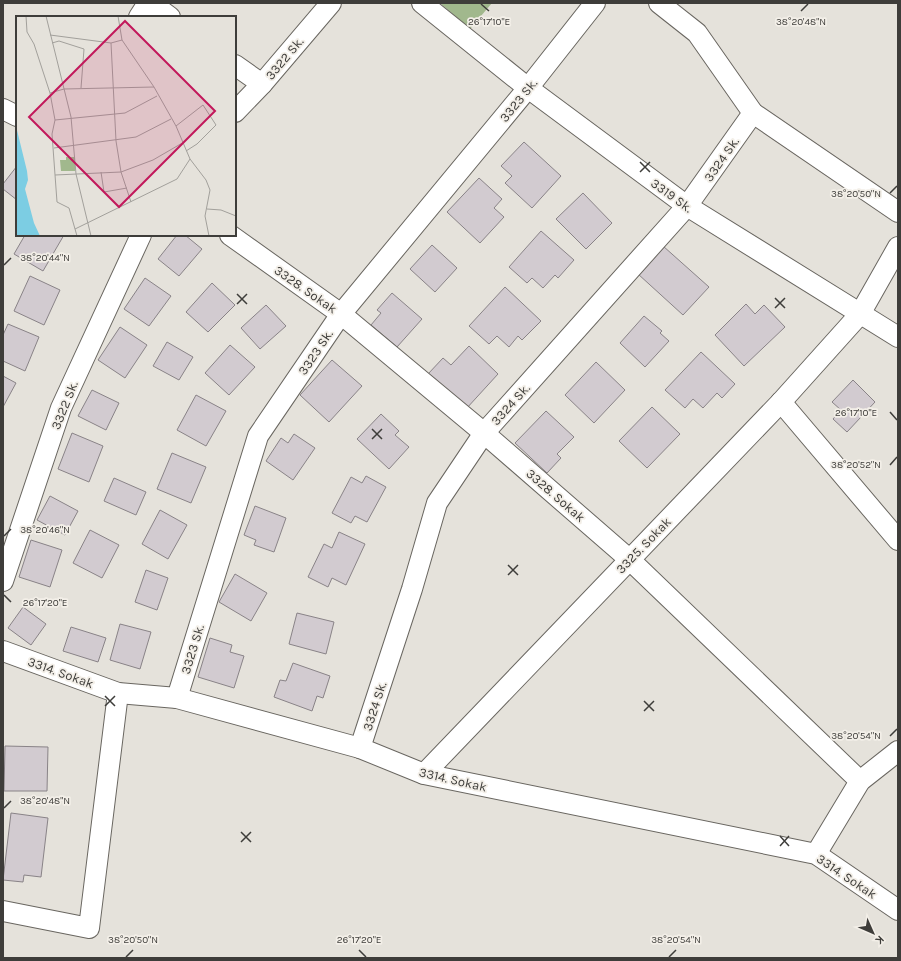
<svg xmlns="http://www.w3.org/2000/svg" width="901" height="961" font-family="Karla,sans-serif">
<style>
.green{fill:#a1b88d}
.building{fill:#d2cbd0;stroke:#898387}
.lines{fill:none;stroke-linecap:round;stroke-linejoin:round}
.street-casing{stroke:#696660;stroke-width:22}
.street{stroke:#fff;stroke-width:20}
.ticks{fill:none;stroke:#3e3d3a;stroke-width:1.5}
.labels{text-anchor:middle;stroke-width:3.5;stroke-linejoin:round;paint-order:stroke}
.street-label{font-size:13px;fill:#3e3d3a;stroke:#f3efe8}
.inset-road{fill:none;stroke:#a2a09b;stroke-width:1}
.view{fill:#c2185b;fill-opacity:0.15;stroke:#c2185b;stroke-width:2}
.inset-edge{fill:none;stroke:#3e3d3a;stroke-width:2}
.ticks-label{font-size:10px;text-anchor:middle;fill:#3e3d3a;stroke:#f3efe8;stroke-width:3.5;stroke-linejoin:round;paint-order:stroke}
</style>
<rect width="100%" height="100%" fill="#e5e2db"/>
<path class="green" d="M440,3H492L470,29Z"/>
<g class="building">
<path d="M524,142L561,176L532,208L505,183L512,176L501,166Z"/>
<path d="M17,166V200L3,189V184Z"/>
<path d="M479,178L502,199L494,208L504,217L480,243L447,212Z"/>
<path d="M583,193L612,223L586,249L556,219Z"/>
<path d="M541,231L574,260L558,278L555,275L543,288L532,278L527,283L509,267Z"/>
<path d="M25,235H64L43,271L14,254Z"/>
<path d="M177,235H185L202,249L179,276L158,259Z"/>
<path d="M432,245L457,268L435,292L410,269Z"/>
<path d="M663,246L709,287L683,315L638,274Z"/>
<path d="M30,276L60,290L44,325L14,311Z"/>
<path d="M145,278L171,296L149,326L124,309Z"/>
<path d="M212,283L235,305L208,332L186,312Z"/>
<path d="M505,287L541,321L522,340L518,336L509,347L497,336L489,344L469,326Z"/>
<path d="M392,293L422,319L397,347L371,325L381,313L377,310Z"/>
<path d="M746,304L755,314L764,305L785,327L744,366L715,335Z"/>
<path d="M266,305L286,326L260,349L241,328Z"/>
<path d="M644,316L662,331L660,333L669,341L645,367L620,343Z"/>
<path d="M8,324L39,337L25,371L3,361V335Z"/>
<path d="M120,327L147,345L125,378L98,360Z"/>
<path d="M167,342L193,357L179,380L153,366Z"/>
<path d="M230,345L255,367L229,395L205,373Z"/>
<path d="M469,346L498,374L466,409L428,374L443,358L451,365Z"/>
<path d="M701,352L735,384L722,398L717,393L703,408L693,399L685,408L665,390Z"/>
<path d="M332,360L362,386L329,422L300,395Z"/>
<path d="M596,362L625,390L594,423L565,395Z"/>
<path d="M3,376L16,383L3,407Z"/>
<path d="M853,380L875,402L847,432L833,419L841,410L832,402Z"/>
<path d="M92,390L119,403L106,430L78,416Z"/>
<path d="M196,395L226,411L206,446L177,430Z"/>
<path d="M652,407L680,434L647,468L619,441Z"/>
<path d="M546,411L574,437L557,454L561,458L547,473L515,443Z"/>
<path d="M381,414L399,431L395,435L409,447L389,469L357,439Z"/>
<path d="M72,433L103,446L89,482L58,469Z"/>
<path d="M294,434L315,448L293,480L266,461L281,438L288,443Z"/>
<path d="M172,453L206,467L191,503L157,489Z"/>
<path d="M366,476L386,487L367,522L355,516L351,523L332,513L351,477L362,483Z"/>
<path d="M114,478L146,492L136,515L104,501Z"/>
<path d="M50,496L78,511L65,535L37,520Z"/>
<path d="M255,506L286,518L274,552L254,545L256,540L244,535Z"/>
<path d="M160,510L187,525L168,559L142,544Z"/>
<path d="M90,530L119,545L102,578L73,563Z"/>
<path d="M339,532L365,544L346,585L332,578L328,587L308,577L324,544L332,548Z"/>
<path d="M31,540L62,550L50,587L19,577Z"/>
<path d="M146,570L168,578L157,610L135,602Z"/>
<path d="M235,574L267,593L251,621L219,602Z"/>
<path d="M23,607L46,624L31,645L8,628Z"/>
<path d="M297,613L334,622L326,654L289,644Z"/>
<path d="M120,624L151,632L140,669L110,660Z"/>
<path d="M71,627L106,638L98,662L63,651Z"/>
<path d="M210,638L232,645L230,652L244,656L234,688L198,677Z"/>
<path d="M293,663L330,676L323,698L317,696L312,711L274,697L280,680L286,681Z"/>
<path d="M5,746L48,747L47,791H4Z"/>
<path d="M11,813L48,818L41,877L24,875L23,882L3,880Z"/>
</g>
<g class="lines">
<defs>
<g id="street">
<path d="M151,3L170,17"/>
<path d="M422,3L528,88L687,206L898,337"/>
<path d="M659,3L697,33L753,113L898,212"/>
<path d="M139,17L148,3"/>
<path d="M235,65L262,84"/>
<path d="M3,109L17,116"/>
<path d="M235,112L262,84L331,3"/>
<path d="M230,235L341,314L484,433L629,559L860,781"/>
<path d="M781,402L898,540"/>
<path d="M3,581L61,408L141,235"/>
<path d="M3,651L118,693L177,698L360,748L424,774L816,854L898,910"/>
<path d="M177,698L258,436L341,314L528,88L595,3"/>
<path d="M360,748L412,589L437,503L484,433L687,206L753,113"/>
<path d="M424,774L781,402L860,314L898,247"/>
<path d="M816,854L860,781L898,751"/>
<path d="M3,911L89,928L118,693"/>
</g>
</defs>
<use href="#street" class="street-casing"/>
<use href="#street" class="street"/>
</g>
<path class="ticks" d="M481,4L489,11M801,11L808,4M640,162L650,172M640,172L650,162M890,193L897,186M4,265L11,258M237,294L247,304M775,298L785,308M237,304L247,294M775,308L785,298M890,412L897,420M372,429L382,439M372,439L382,429M890,465L897,457M4,536L11,529M508,565L518,575M508,575L518,565M4,595L11,602M105,696L115,706M644,701L654,711M105,706L115,696M644,711L654,701M890,736L897,729M4,808L11,801M241,832L251,842M780,836L789,846M241,842L251,832M780,846L789,836M359,950L366,957M126,957L133,950M669,957L676,950"/>
<g class="labels">
<g class="street-label">
<text transform="translate(284 58) rotate(-50)" y="5">3322 Sk.</text>
<text transform="translate(518 100) rotate(-51)" y="5">3323 Sk.</text>
<text transform="translate(721 159) rotate(-55)" y="5">3324 Sk.</text>
<text transform="translate(672 195) rotate(36)" y="5">3319 Sk.</text>
<text transform="translate(306 289) rotate(35)" y="5">3328. Sokak</text>
<text transform="translate(315 352) rotate(-56)" y="5">3323 Sk.</text>
<text transform="translate(510 404) rotate(-48)" y="5">3324 Sk.</text>
<text transform="translate(64 405) rotate(-68)" y="5">3322 Sk.</text>
<text transform="translate(556 495) rotate(41)" y="5">3328. Sokak</text>
<text transform="translate(643 545) rotate(-46)" y="5">3325. Sokak</text>
<text transform="translate(192 649) rotate(-73)" y="5">3323 Sk.</text>
<text transform="translate(61 672) rotate(20)" y="5">3314. Sokak</text>
<text transform="translate(374 706) rotate(-72)" y="5">3324 Sk.</text>
<text transform="translate(453 779) rotate(13)" y="5">3314. Sokak</text>
<text transform="translate(847 876) rotate(34)" y="5">3314. Sokak</text>
</g>
</g>
<g transform="translate(16 16)">
<rect width="220" height="220" fill="#e5e2db"/>
<path d="M50,141H59V155H45L44,144H50Z" fill="#a1b88d"/>
<path d="M0,110L11,155L12,164L9,173L18,207L24,220H0Z" fill="#7ccde3"/>
<path class="inset-road" d="M10,0L11,16L18,28L34,77M30,0L55,101L60,158L75,220M102,0L106,24L138,71L160,110L174,143L190,164L194,174L189,200L193,220M34,19L95,27L106,24M36,27L43,25L68,33L65,72M95,27L100,125L105,156L115,186M39,104L109,97L141,80M160,110L187,89L200,109L181,128L170,135M38,132L120,121L155,103M85,156L88,176L111,172M39,159L105,156L137,144L168,126M191,193L205,194L220,200M59,213L161,163L174,143M61,220L53,192L41,186L36,118L39,104L34,77L48,73L138,71"/>
<path class="view" d="M109,5L199,95L103,191L13,101Z"/>
<rect width="220" height="220" class="inset-edge"/>
</g>
<g class="ticks-label">
<text x="489" y="25">26°17'10"E</text>
<text x="801" y="25">38°20'48"N</text>
<text x="856" y="197">38°20'50"N</text>
<text x="45" y="261">38°20'44"N</text>
<text x="856" y="416">26°17'10"E</text>
<text x="856" y="468">38°20'52"N</text>
<text x="45" y="533">38°20'46"N</text>
<text x="45" y="606">26°17'20"E</text>
<text x="856" y="739">38°20'54"N</text>
<text x="45" y="804">38°20'48"N</text>
<text x="133" y="943">38°20'50"N</text>
<text x="676" y="943">38°20'54"N</text>
<text x="359" y="943">26°17'20"E</text>
</g>
<rect width="901" height="961" fill="none" stroke="#3e3d3a" stroke-width="8"/>
<g transform="translate(873 933) rotate(135)" stroke="#f3efe8" stroke-width="3" paint-order="stroke">
<path d="M0-3L7 15L0 10L-7 15Z" fill="#3e3d3a"/>
<text y="-6" font-size="11" font-weight="bold" text-anchor="middle" fill="#3e3d3a">K</text>
</g>
</svg>
